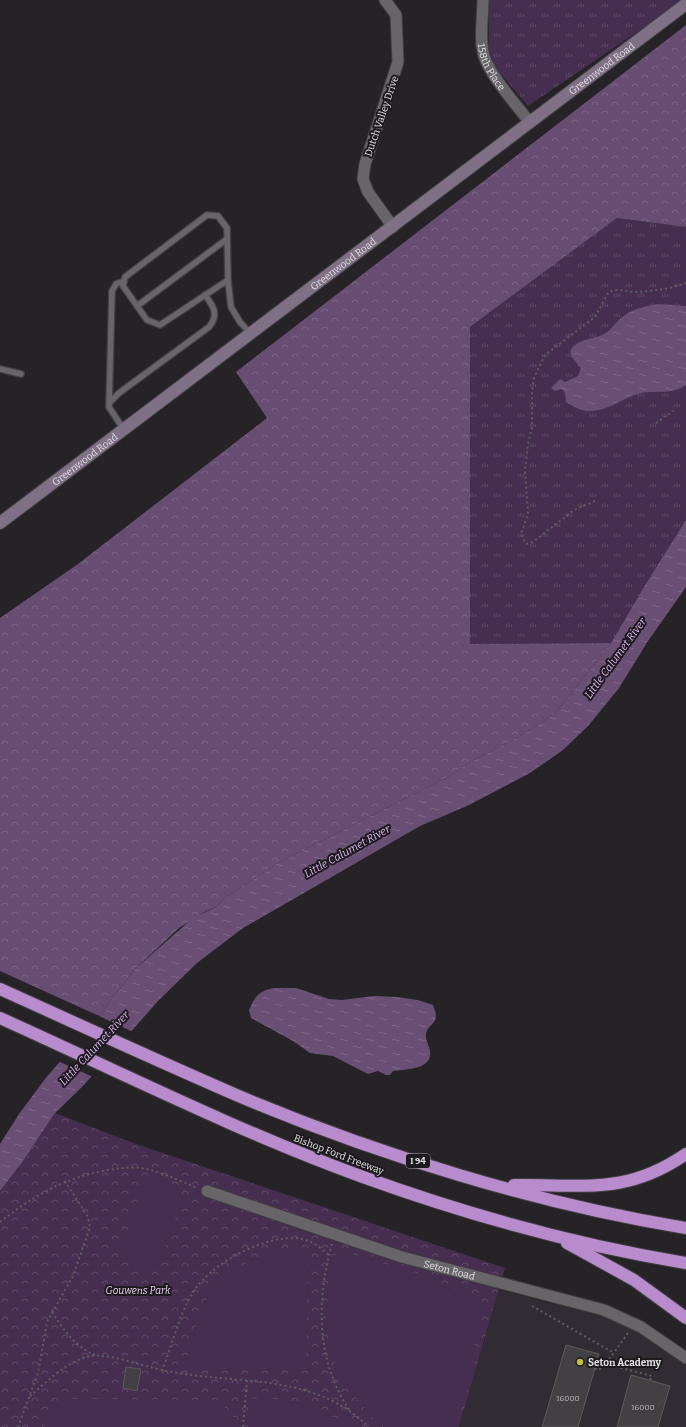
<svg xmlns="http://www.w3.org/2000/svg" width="686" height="1427" font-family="Bitter,serif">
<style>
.built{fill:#312b33}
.grass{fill:url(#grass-tufts)}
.forest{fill:url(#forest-crowns)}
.park{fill:url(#park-crowns)}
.pitch{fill:#452e4f}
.water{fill:url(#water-ripples)}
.pier{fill:#252326}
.building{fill:#424043;stroke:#5b595c}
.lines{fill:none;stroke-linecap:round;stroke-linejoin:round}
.lane-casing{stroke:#403f41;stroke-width:8}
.street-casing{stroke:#403f41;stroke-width:13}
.secondary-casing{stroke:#403f41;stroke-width:14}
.highway-casing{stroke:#403f41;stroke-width:14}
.path{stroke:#5e5d5f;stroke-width:2;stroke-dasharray:2 3;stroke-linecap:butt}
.lane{stroke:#676568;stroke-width:5.5}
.street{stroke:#676568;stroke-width:11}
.secondary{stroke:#7f7086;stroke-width:12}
.highway{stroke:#b88bcc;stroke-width:12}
.poi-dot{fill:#c5bc3d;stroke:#1c1a1d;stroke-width:1.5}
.labels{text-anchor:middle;stroke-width:4;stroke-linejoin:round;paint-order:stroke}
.number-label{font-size:8px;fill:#b8b7ba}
.shield{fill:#1c1a1d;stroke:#a5a4a6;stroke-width:1}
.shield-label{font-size:9px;font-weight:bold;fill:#e0dfe1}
.street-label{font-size:10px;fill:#e0dfe1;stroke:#1c1a1d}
.park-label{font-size:10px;font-style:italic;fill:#ecd2f7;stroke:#1c1a1d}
.poi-label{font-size:10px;font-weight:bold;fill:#e0dfe1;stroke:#1c1a1d;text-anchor:start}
.water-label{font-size:11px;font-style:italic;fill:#deb4f1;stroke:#1c1a1d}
</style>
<defs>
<pattern id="grass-tufts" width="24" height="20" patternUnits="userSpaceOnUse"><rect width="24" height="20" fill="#452e4f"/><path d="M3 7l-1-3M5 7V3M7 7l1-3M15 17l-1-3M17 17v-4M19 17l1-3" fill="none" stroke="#604c68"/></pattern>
<pattern id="forest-crowns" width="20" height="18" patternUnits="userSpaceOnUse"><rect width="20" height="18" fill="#664d71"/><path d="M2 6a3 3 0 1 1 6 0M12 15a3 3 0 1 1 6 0" fill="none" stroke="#7c6685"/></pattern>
<pattern id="park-crowns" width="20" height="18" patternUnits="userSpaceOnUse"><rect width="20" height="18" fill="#452e4f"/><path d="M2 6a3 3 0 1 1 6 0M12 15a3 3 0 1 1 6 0" fill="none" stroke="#604c68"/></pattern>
<pattern id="water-ripples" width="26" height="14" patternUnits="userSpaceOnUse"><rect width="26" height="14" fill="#694f74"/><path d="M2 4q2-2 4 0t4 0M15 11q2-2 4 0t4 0" fill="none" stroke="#7e6888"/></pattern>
</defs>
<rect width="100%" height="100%" fill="#252326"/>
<path class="built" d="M499,1290L602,1316L626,1325L677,1358L686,1365V1427H459Z"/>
<g class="grass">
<path d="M489,0H682L658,18L528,106L489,60Z"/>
<path d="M617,218L686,227V520L647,582L611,643L470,644V327Z"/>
</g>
<path class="forest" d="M686,25V227L617,218L470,327V644L611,643L555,714L518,737L465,765L450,776L278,863L226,897L216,907L206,911L179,928L135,969L99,1016L0,971V618L78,564L267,418L236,372Z"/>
<path class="park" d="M55,1113L136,1144L505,1268L459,1427H0V1191L23,1161Z"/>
<g class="pitch">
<path d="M153,1179L161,1180L179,1187L183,1197L160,1260C152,1276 123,1265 121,1249L142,1190L148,1181Z"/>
<path d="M337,1250L437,1279L436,1284L481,1298L485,1308L472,1352L477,1354L455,1427C437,1427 419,1427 401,1427C396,1427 389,1427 385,1427C377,1424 369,1413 363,1406C320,1360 321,1307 337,1250Z"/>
<path d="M288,1251H308L306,1362L299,1368H191C190,1302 222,1260 288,1251Z"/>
<path d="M262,1398C297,1400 321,1408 351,1427H251V1399Z"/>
<path d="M59,1399L218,1400L235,1419V1427H44Z"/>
</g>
<g class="water">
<path d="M658,304L686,306V385C672,395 657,390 641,393C624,397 610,410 592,411C583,412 574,407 566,402L565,393L562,389L555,391L551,388L560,379L565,382L578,376L581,368C578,364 568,355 571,350C576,339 595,339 604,334C613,329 617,320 625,315C635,308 647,306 658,304Z"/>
<path d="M686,520V587L648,641L619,688L589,725L563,750L530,773L469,805L420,826L243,928L197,963L159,1000L82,1087L55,1113L23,1161L0,1191V1144L19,1114L45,1079L99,1016L135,969L193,918L216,907L226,897L278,863L450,776L465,765L518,737L555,714L611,643L647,582Z"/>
<path d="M274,988H296L329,999L342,1000L374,996L397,997L418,1000L433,1005C441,1025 430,1021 426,1033C425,1040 429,1045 430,1051C433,1070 404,1069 393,1071L390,1075H386L378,1071L368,1074L333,1056L310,1053L293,1041L251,1018L249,1010C255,996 259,991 274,988Z"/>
</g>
<path class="pier" d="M97,1015L133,1032L93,1077L58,1061Z"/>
<g class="building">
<path d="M566,1345L599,1354L578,1427H542Z"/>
<path d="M126,1367L141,1369L137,1391L123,1388Z"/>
<path d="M631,1375L670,1386L658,1427H617Z"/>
</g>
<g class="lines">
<defs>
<g id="lane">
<path d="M228,280L160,325L147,320L123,286L125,277L207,215L218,216L227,228L228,280L231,307L240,322L251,334"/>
<path d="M137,306L227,239"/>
<path d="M0,369L21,374"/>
<path d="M110,402L119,393L209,327C219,315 214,307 205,295"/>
<path d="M124,430L109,407L112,291L116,284L124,281"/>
</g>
<g id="street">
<path d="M385,0L396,15L398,62L365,164L363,179L368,192L393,227"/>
<path id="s1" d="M483,0C483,18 479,39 484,56C490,76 517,105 530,123"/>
<path id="s2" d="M207,1191L402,1257L604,1310L641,1327L686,1358"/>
</g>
<g id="secondary">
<path id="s3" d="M0,523L686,4"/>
</g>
<g id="highway">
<path d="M0,989C80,1025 160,1062 241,1097C379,1155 538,1204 686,1228"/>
<path d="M0,1018C120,1072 239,1132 363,1177C468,1215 576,1245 686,1263"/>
<path d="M514,1185C582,1184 625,1196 686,1154"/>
<path d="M567,1243L634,1280L686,1318"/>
</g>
</defs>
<use href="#lane" class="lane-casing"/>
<use href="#street" class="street-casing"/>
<use href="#secondary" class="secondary-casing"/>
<use href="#highway" class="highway-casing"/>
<g class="path">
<path d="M656,423L676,409"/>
<path d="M595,501L574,510L533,542L526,544L521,534L528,514L525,470L528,444L532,427V391L534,378L545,355L595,317L608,293C617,287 626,292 636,292C652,291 670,289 686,283"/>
<path d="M0,1222C35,1195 65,1177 109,1170C121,1168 134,1166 146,1169C163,1173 181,1181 197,1188"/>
<path d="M332,1244C316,1301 316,1361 350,1411"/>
<path d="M532,1306L614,1353"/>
<path d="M52,1312C64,1330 74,1346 95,1355"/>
<path d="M606,1364L652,1376L650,1380"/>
<path d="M595,1368L597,1370L603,1368L628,1333"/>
<path d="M162,1371C172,1345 179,1314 194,1291C212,1262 275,1228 309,1241C316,1244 323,1250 329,1255"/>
<path d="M30,1396C48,1381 67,1361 90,1356C109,1353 142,1366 162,1370C234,1386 310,1370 369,1427"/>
<path d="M18,1427L38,1373L47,1322L73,1276L90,1227L88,1217L65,1181"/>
<path d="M243,1427L247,1379"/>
</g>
<use href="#lane" class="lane"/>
<use href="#street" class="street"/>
<use href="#secondary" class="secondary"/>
<use href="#highway" class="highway"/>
</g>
<circle class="poi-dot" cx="580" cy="1362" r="4"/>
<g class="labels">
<g class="number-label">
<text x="568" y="1401">16000</text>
<text x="643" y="1410">16000</text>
</g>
<rect class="shield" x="406" y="1154" width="24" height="14" rx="3"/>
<g class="shield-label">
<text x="418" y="1164">I 94</text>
</g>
<g class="street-label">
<text dy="4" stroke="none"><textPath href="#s1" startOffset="69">158th Place</textPath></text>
<text dy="4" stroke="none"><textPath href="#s3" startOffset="754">Greenwood Road</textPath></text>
<text transform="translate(381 116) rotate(-71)" y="4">Dutch Valley Drive</text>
<text dy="4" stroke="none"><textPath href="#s3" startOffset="430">Greenwood Road</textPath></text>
<text dy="4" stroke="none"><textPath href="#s3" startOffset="106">Greenwood Road</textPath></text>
<text transform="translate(339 1154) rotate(21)" y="4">Bishop Ford Freeway</text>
<text dy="4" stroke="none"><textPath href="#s2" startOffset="255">Seton Road</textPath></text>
</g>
<g class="park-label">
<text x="138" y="1294">Gouwens Park</text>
</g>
<g class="poi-label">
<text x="588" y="1366">Seton Academy</text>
</g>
<g class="water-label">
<text transform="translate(615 658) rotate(-54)" y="4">Little Calumet River</text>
<text transform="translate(347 851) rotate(-29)" y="4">Little Calumet River</text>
<text transform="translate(94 1048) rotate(-47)" y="4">Little Calumet River</text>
</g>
</g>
</svg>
